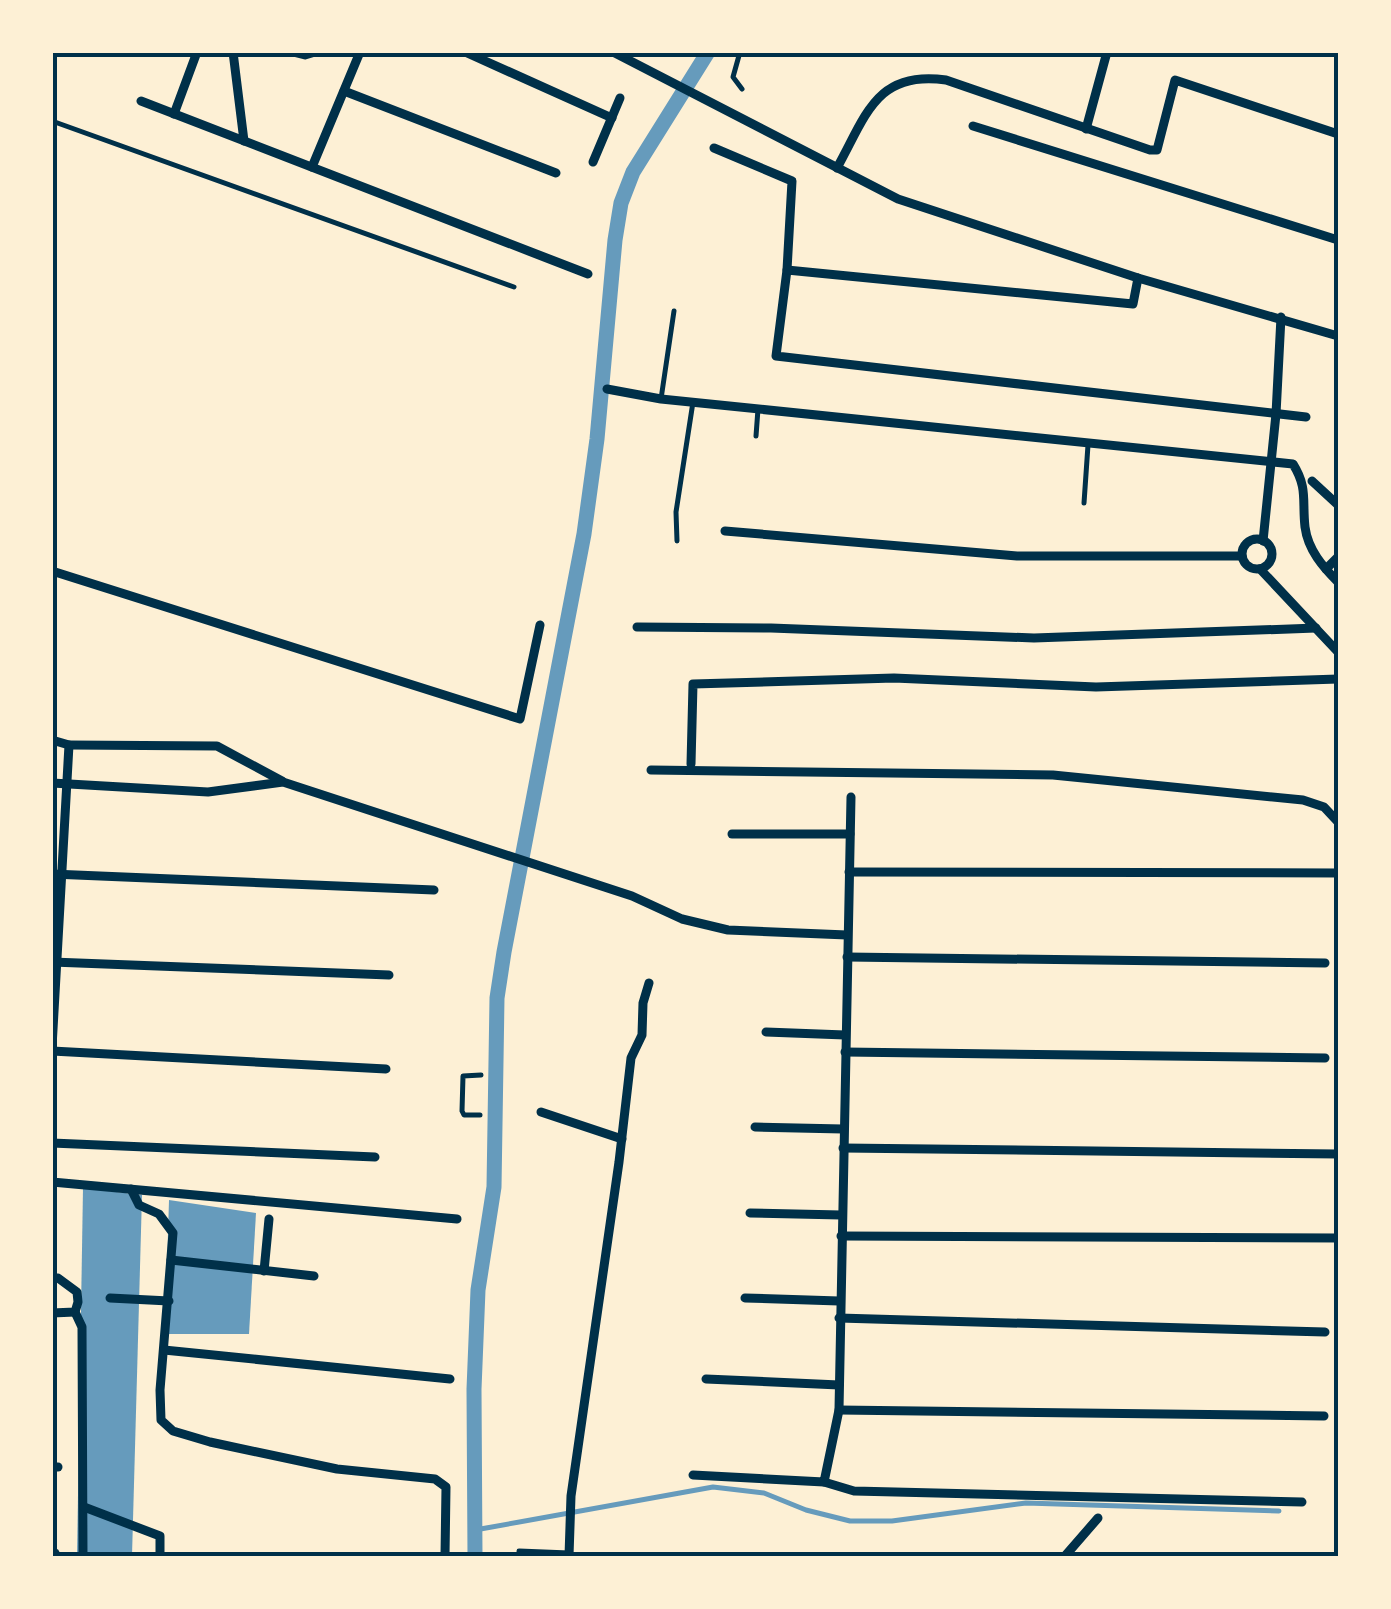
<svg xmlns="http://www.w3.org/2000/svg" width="1391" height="1609" font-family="Overpass,sans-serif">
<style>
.water{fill:#669bbc}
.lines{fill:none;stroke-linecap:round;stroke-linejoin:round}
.stream{stroke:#669bbc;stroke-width:5}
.canal{stroke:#669bbc;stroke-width:15}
.service{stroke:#003049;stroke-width:5}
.minor{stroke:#003049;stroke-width:9}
.neatline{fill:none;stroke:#003049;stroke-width:4}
</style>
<rect width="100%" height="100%" fill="#fdf0d5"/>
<g class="water">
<path d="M83,1188L142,1195L132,1556H77Z"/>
<path d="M169,1200L256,1213L249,1334H165Z"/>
</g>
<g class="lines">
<path class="stream" d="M475,1530L713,1487L764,1493L806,1510L850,1521H892L1026,1503L1279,1511"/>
<path class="canal" d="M475,1556L474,1389L478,1290L494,1187L497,998L504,952L584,534L597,439L615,240L621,203L633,172L708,52"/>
<g class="service">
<path d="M740,52L733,77L742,89"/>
<path d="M52,121L514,287"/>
<path d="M661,399L674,311"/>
<path d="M756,436L758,409"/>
<path d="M1084,503L1088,445"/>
<path d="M677,541L676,512L693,402"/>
<path d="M480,1115H464L462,1111L463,1076L481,1075"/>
<path d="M519,1551L569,1553"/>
</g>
<g class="minor">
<path d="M233,52L244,141"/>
<path d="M293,52L305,55L315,52"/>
<path d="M465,52L612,118"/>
<path d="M613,52L898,199L1138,278L1338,336"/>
<path d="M344,91L556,173"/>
<path d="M141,101L588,274"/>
<path d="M174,114L197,52"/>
<path d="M973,126L1338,240"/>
<path d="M1086,129L1107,52"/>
<path d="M714,148L792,181L787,270L776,356L1306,417"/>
<path d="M593,162L620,98"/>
<path d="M312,167L360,52"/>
<path d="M837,168C866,116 876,70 946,80L1150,150H1157L1175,80L1338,134"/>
<path d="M787,270L1133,304L1138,278"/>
<path d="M607,389L661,399L1293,464C1308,488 1302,500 1305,527C1308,550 1323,567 1338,582"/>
<path d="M1312,481L1338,505"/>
<path d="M725,531L1017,556H1242"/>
<circle cx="1257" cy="554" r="15"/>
<path d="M1263,541L1276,414L1281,317"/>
<path d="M1260,569L1338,652"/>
<path d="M1326,569L1338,557"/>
<path d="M52,571L520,719L540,625"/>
<path d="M637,627L771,628L1034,638L1316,628"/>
<path d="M52,740L69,745L52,1047"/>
<path d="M69,745L217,746L282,781"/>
<path d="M691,764L693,684L894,678L1096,687L1338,679"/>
<path d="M651,770L1053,775L1303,800L1324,807L1338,822"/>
<path d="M52,783L208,792L283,782L632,896L682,919L728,930L847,935"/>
<path d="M732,834H850"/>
<path d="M849,872L1338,873"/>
<path d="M52,874L434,890"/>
<path d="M847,957L1325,963"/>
<path d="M52,962L389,975"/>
<path d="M766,1032L845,1035"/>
<path d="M52,1051L386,1069"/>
<path d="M845,1052L1325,1058"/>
<path d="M541,1112L622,1139"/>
<path d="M755,1127L843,1129"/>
<path d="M52,1143L375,1157"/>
<path d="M843,1148L1338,1154"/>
<path d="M52,1182L457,1219"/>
<path d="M131,1189L139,1205L159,1214L173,1233L160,1390L161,1420L173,1431L210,1442L337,1469L435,1479L446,1487L445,1556"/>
<path d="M750,1213L841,1215"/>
<path d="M841,1236L1338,1238"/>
<path d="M171,1260L314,1276"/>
<path d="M264,1271L269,1219"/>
<path d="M52,1278H58L77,1292L78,1302L75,1312L52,1313"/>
<path d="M110,1298L169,1301"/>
<path d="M745,1298L839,1301"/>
<path d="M75,1312L82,1327L83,1556"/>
<path d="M839,1318L1325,1332"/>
<path d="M164,1350L450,1379"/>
<path d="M706,1379L839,1385"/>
<path d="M839,1410L1324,1416"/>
<path d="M52,1467H58"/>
<path d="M693,1475L824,1482L839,1410L851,797"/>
<path d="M824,1482L854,1491L1302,1502"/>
<path d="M84,1507L160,1536V1556"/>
<path d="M52,1553H55"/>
<path d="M569,1556L571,1496L619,1162L631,1058L642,1035L643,1003L649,983"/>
<path d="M1065,1556L1098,1518"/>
</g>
</g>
<rect width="1391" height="1609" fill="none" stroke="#fdf0d5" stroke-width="110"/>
<rect x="55" y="55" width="1281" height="1499" class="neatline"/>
</svg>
